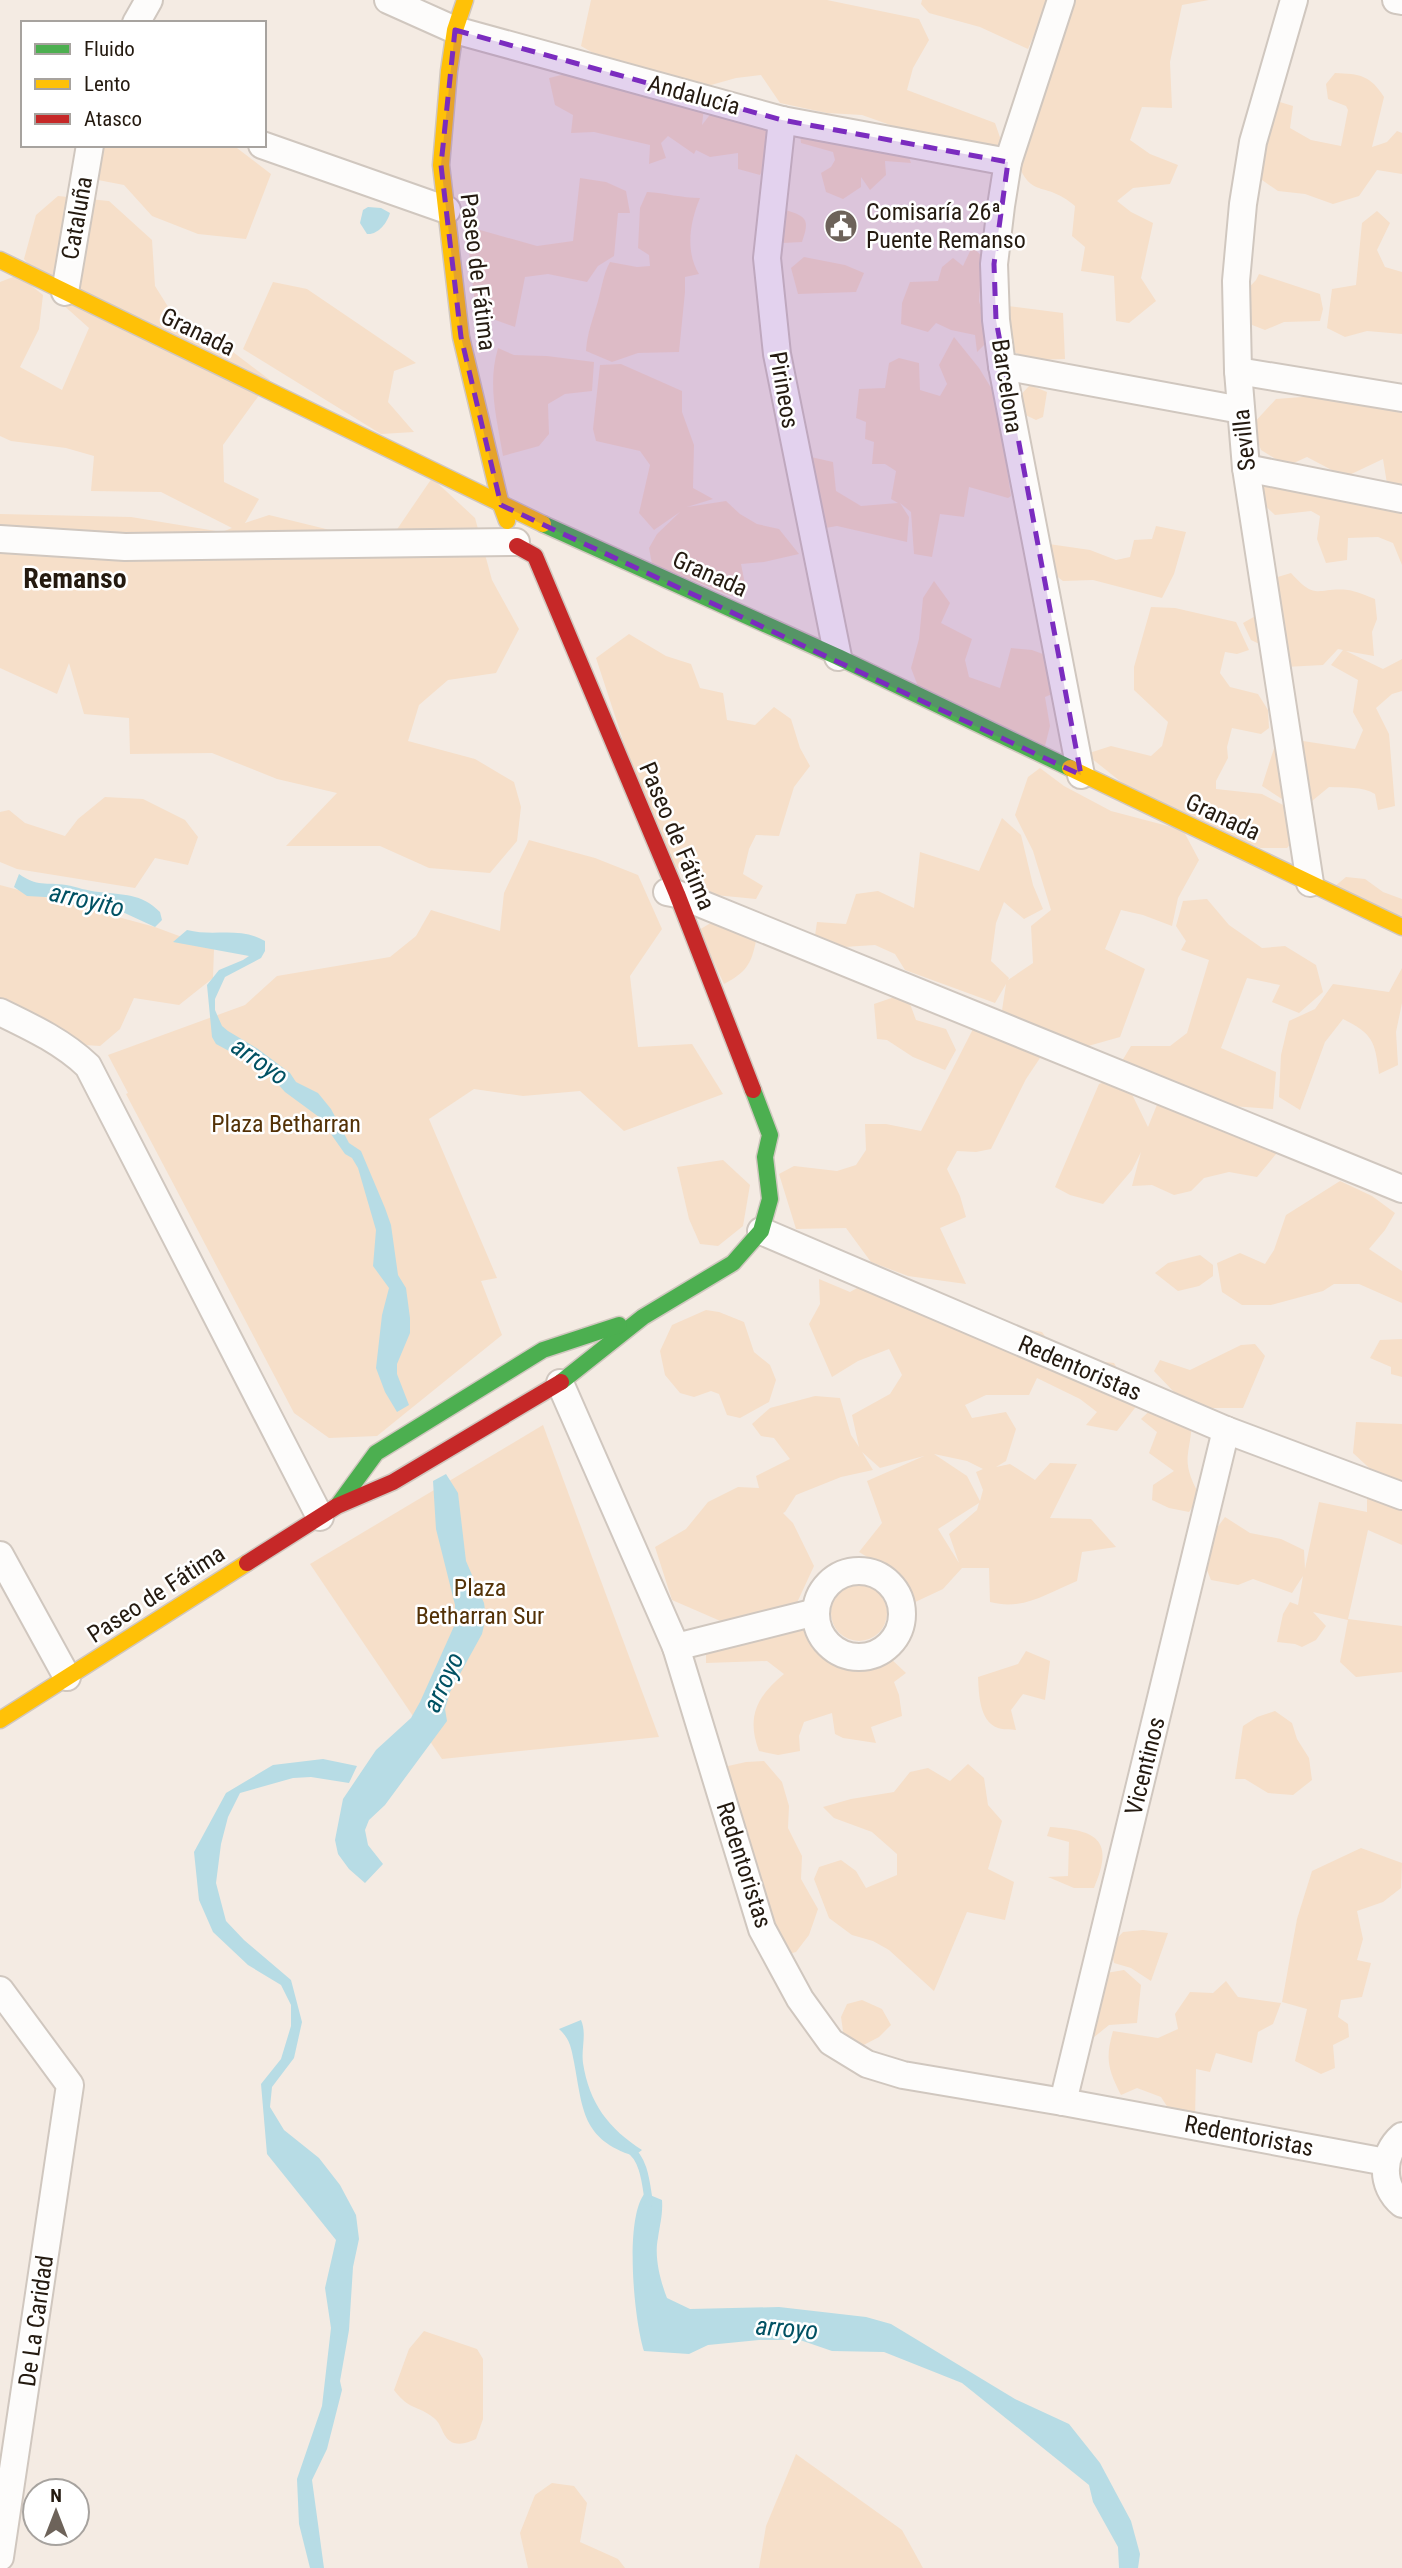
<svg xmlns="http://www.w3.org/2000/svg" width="1402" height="2568" font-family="'Roboto Condensed',sans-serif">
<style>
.green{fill:#f6dfc9;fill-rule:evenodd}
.water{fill:#b7dce5}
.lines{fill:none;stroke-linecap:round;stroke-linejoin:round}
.stream{stroke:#b7dce5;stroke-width:8}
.street-casing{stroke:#d0c7bf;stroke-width:30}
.fast-casing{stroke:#d0c7bf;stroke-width:19}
.slow-casing{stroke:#d0c7bf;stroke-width:19}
.jam-casing{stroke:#d0c7bf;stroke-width:19}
.street{stroke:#fdfcfb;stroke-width:26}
.fast{stroke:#4caf50;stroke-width:16}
.slow{stroke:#ffc107;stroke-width:16}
.jam{stroke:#c62828;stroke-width:16}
.marked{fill:#7b2cbf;fill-opacity:0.2;stroke:#7b2cbf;stroke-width:5;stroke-dasharray:14 9;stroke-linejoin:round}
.labels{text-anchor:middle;stroke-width:5;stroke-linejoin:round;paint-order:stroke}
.street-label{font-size:24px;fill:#241a10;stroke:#fff}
.poi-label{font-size:24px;fill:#241a10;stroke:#fff;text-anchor:start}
.park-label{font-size:24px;fill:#533106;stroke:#fff}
.water-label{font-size:26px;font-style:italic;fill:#005163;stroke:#fff}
.quarter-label{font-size:28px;font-weight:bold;fill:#241a10;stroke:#fff}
</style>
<rect width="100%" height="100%" fill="#f4ebe3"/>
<g class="green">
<path d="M591,0H827L919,19L929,40L913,68L907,90L995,123L1003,146L976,148L934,135L896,127L862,115L827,113L780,103L761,75L736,78L711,85L673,80L704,108L702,125L712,112L768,123L767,162L760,175L738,169V153L710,157L696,150L694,154L668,136L661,143L666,158L649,164L650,145L594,132L571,133L573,115L555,105L549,78L573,72L602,58L581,46Z"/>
<path d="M922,0H1049L1028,49L980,27L929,13L921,4Z"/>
<path d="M1070,0H1209L1182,5L1170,62L1172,108L1142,107L1130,140L1150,154L1178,165L1170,184L1133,188L1117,201L1131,212L1153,223L1141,278L1156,301L1129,323L1116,321L1114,276L1081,271L1085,247L1072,236L1075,206C1042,177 1028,205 1013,147Z"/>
<path d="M1335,73C1360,74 1370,75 1384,97L1372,147L1387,142L1397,131L1402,133V174L1377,170L1359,196L1333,204L1305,194L1278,191L1262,180L1256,159L1270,99L1293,106L1290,128L1311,140L1341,146L1348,110L1346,106L1328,99L1326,84Z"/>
<path d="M800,134L906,149L911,163L885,161L886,175L870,190L861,177V187L843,199L826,192L821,173L831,167L835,160L833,152L801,143Z"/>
<path d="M98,145H233L271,174L246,239L198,234L152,216L124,185L98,180Z"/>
<path d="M580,178L606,182L626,191L630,213H618L614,256L598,266L587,282L548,274L525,277L515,327L476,313L466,226L537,246L573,241Z"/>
<path d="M647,192C665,193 682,198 700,198C690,222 685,251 699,274L685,277V292L679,352L638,353L612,362L586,351C587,333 593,319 598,301C602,287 603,275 610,262L637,267L650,266L649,255L638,248L640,208Z"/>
<path d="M58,196L109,201L152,240L155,286L182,329L229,349L270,380L223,445L224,482L259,499L245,523L269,515L387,544L432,478L475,518L492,580L519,629L496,673L448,680L419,705L408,741L475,759L514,782L521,807L517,841L490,873L429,868L380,846H286L337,793L277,779L212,753L130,754L129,718L84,714L69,663L57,694L0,668V514L131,517L222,532L232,528L161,492L91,491L94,456L66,448L11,441L0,436V282L18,275L43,295L39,329L20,367L62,390L89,328L61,303L24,259L36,215Z"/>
<path d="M785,210C807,216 810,220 802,242L783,243L779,249Z"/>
<path d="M1377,211L1390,223L1377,250L1385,267L1402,272V334L1367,331L1345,337L1327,328L1332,289L1356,285L1362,223Z"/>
<path d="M972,247L982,256L979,301L990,339L977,352L975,335L951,330L936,323L928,332L901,324L902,303L910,282L938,281L942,267L953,258L963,266Z"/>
<path d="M804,257L845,265L864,273L856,292L798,294L791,268Z"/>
<path d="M1259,274L1320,294L1323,309L1320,321L1284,322L1265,330L1247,323L1241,296L1256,280Z"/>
<path d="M273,282L307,289L416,363L394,371L388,402L414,432L381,434L243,349Z"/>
<path d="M1000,305L1063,313L1065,359L1035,360L1011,351Z"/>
<path d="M954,337L979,368L996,396L1011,496L1008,498L969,487L964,517L940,514L932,557L914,554L911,512L900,503L909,517L907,542L837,526L820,529L811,457L833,462L836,491L861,506L898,503L891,499L896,471L885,464H872L874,442L865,439L866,422L856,418L859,389L885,388L889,363L899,358L919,363L920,390L940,396L947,384L939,365Z"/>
<path d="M498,348L514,355L547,356L594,362L592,391L565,394L548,404L549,434L539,446L503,456C497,419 487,385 498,348Z"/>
<path d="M621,364L682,391V412L694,445L693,488L713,499L687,507L726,501L740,514L757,524L779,529L799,554L764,562L741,564L745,584L731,596L652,564L649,548L657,534L680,512L654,530L639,513L650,465L640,451L596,441L593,429L600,365Z"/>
<path d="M1030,385L1047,392L1043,417L1036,420L1019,412L1016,400Z"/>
<path d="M1328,395L1402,413V565L1393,543L1378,537L1348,538L1347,560L1326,563L1317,539L1320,516L1311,511L1275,515L1258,499L1264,487L1306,485L1388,490L1383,459L1345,477L1307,457L1287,466L1261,450L1252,425L1276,399Z"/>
<path d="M1156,526L1186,532L1174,574L1162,598L1093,580L1063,581L1046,568L1042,543L1090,550L1116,560L1130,557L1134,540L1152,539Z"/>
<path d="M1291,573C1317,602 1317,587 1348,590C1356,591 1367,596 1375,599L1377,619L1372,632L1374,656L1346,651L1383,669L1402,659V691L1392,694L1376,708L1389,734L1395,806L1378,810L1375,794C1363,786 1344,788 1329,787L1312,801L1304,778L1285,801L1262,786L1276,742L1303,766V741L1355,749L1363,730L1353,712L1358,680L1331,665L1343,650L1338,649L1323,665L1285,667L1274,651L1251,640L1243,623L1259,614L1271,579Z"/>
<path d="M934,581L950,603L941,623L972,639L965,660L969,677L1000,688L1011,648L1032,650L1059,660L1064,689L1045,697L1050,726L1044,750L919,689L911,668L919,639L923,598Z"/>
<path d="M1151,607L1175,608L1236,622L1249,650L1237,654L1225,652L1220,673L1230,687L1258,694L1268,710L1269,728L1261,734L1232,728L1227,747L1228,758L1216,781V789L1262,794L1285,806L1297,837L1287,848H1260L1140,797L1086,754L1111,746L1151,756L1162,746L1168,722L1134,690V667Z"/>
<path d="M629,634L666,656L691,664L700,688L723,693L727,720L755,725L774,707L791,719L800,748L810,766L794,787L779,836L756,835L749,849L743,874L763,886L756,899L715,895L661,856L596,658Z"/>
<path d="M1040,768L1064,786L1111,811L1183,830L1199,860L1178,898L1172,926L1143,915L1121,910L1105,949L1145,969L1120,1037L1074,1050L1001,1017L1006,984L995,1003L905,970L895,954L875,945L813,949L817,922L846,924L856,894L878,891L914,908L920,852L979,871L1002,818L1021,835L1033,885L1043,909L1024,919L1004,902L996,923L991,961L1009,978L1008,980L1033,963L1031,926L1051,910L1033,851L1015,815L1028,777Z"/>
<path d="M105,797L143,799L185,820L198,837L188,865L155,858L135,888L17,869L0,862V812L9,810L25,823L65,836L78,819Z"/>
<path d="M529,840L595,858L638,875L662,929L630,976L638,1047L692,1044L723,1094L624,1131L580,1091L523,1096L474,1089L429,1119L497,1278L481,1281L502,1335L377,1436L329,1438L294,1413L126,1094L128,1093L108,1055L245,1005L277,976L390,957L416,936L431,910L500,931L504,893Z"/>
<path d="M1346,877L1365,879L1383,892L1402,899V921L1334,887Z"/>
<path d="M0,885L155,927L214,949L213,978L179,1005L134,998L120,1029L100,1046L70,1044L0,1004Z"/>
<path d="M1207,899L1229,925L1262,948L1285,946L1316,965L1323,992L1299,1013L1272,1002L1280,985L1247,978L1221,1048L1276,1072L1273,1109L1232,1106V1120L1277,1124L1286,1142L1257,1177L1229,1172L1204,1178L1191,1191L1174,1195L1152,1185L1132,1186L1141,1152L1132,1170L1103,1204L1070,1195L1055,1187L1099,1084L1123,1076L1148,1127L1165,1085L1122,1061L1131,1046H1170L1187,1033L1209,960L1181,950L1186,941L1176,926L1183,901Z"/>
<path d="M733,917L756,941C751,965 746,972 724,984L699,930L719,918Z"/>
<path d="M1402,968V1003L1396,1032L1398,1065L1379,1074C1375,1041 1373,1034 1343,1019L1325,1042L1300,1110L1279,1097L1281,1055L1289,1021L1315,1009L1333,984L1389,992Z"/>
<path d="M906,993L916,1020L946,1029L956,1050L945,1070L913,1057L887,1040L877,1039L874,1004Z"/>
<path d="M974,1027L1020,1041L1040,1058L1026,1079L991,1149L976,1152L957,1151L947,1169L960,1196L966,1217L940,1228L966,1284L908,1276L871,1262L846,1228L796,1229L779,1174L794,1166L837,1171L856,1165L866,1150L865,1124H886L921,1131Z"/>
<path d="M723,1160L750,1185L743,1226L718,1246L700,1244L689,1219L677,1167Z"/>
<path d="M1340,1181L1372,1196L1395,1213L1385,1230L1369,1249L1402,1271V1303L1359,1284H1334L1323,1291L1271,1305H1242L1222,1292L1217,1263L1240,1253L1265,1264L1274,1250L1286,1215Z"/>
<path d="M1200,1255L1213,1265V1276L1199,1286L1178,1291L1155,1273L1168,1263Z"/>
<path d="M819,1279L850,1292L866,1283L944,1310L947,1326L958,1317L1042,1332L1066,1366L1081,1359L1114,1363L1138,1404L1117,1431L1086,1425L1097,1412L1080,1399L1037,1378L1029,1395H986L965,1405L972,1418L1006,1412L1016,1429L1006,1461L996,1467L1010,1464L1035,1480L1050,1463L1077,1464L1050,1518L1091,1519L1116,1547L1082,1552L1077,1581C1047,1593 1024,1611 990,1602L989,1568H962L943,1589L911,1604L894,1573L859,1552L882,1523L867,1481L924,1456L880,1468L862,1452L873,1470L841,1477L796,1495L785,1512L783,1513L793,1523L814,1566L795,1607L725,1623L672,1600L655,1547L686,1529L708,1502L738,1487L759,1488L756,1476L790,1459L774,1438L761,1436L752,1424L770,1408L815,1396L840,1398L851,1435L859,1447L852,1415L890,1394L902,1375L889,1349L858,1361L832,1377L809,1324L820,1304ZM934,1454L967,1461L983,1469L976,1472L983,1490L980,1501L967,1476ZM979,1503L977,1510L949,1534L959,1563L938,1529Z"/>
<path d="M706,1310L719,1312L744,1322L754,1352L770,1365L776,1380L769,1402L740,1418L727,1415L719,1394L711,1391L694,1397L680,1393L665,1375L660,1351L672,1325Z"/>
<path d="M1402,1339V1377L1391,1374V1367L1370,1358L1380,1340Z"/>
<path d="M1255,1344L1265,1356L1243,1408H1196L1174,1392L1154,1371L1160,1360L1190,1370L1241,1345Z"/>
<path d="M1159,1402L1192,1416C1192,1455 1178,1457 1200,1496L1189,1512L1169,1508L1152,1500L1153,1485L1174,1471L1149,1453L1157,1432L1141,1419Z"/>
<path d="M1356,1422L1402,1424V1545L1368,1530L1348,1619L1402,1626V1672L1356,1677L1340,1662L1348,1620L1313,1612L1326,1626L1316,1640L1302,1647L1295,1644L1277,1642L1283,1614L1290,1602L1298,1605L1303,1576L1292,1593L1253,1579L1238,1585L1211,1580L1204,1563L1213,1533L1225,1517L1250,1533L1281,1539L1304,1550L1305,1569L1319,1502L1367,1512V1497L1379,1477L1353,1453Z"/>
<path d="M543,1425L659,1737L442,1759L310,1564Z"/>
<circle cx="859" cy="1613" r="28"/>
<path d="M799,1616C817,1636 823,1653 846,1668L889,1657L906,1673L894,1682L899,1695L902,1716L871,1727L876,1743L843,1738L835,1734L832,1713L804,1722L799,1736L800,1751L778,1755L759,1751C746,1717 757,1696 784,1674L767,1661L706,1663V1629Z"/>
<path d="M1026,1651L1050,1661L1045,1700L1023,1694L1011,1710L1016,1730C1011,1729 1003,1730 998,1728C979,1721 979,1694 978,1677L1018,1664Z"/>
<path d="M1275,1711L1292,1723L1297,1739L1309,1758L1312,1780L1293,1795L1268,1793L1245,1779H1235L1243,1726L1257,1717Z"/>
<path d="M764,1761L782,1782L789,1806L788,1828L802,1856L801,1879L818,1909L809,1935L796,1952L778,1957L719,1768L746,1762Z"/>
<path d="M968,1764L984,1778L988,1805L1002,1821L988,1869L1014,1882L1005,1920L967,1912L934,1991L889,1950L873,1941L852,1935L829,1918L814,1879L819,1867L841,1860L856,1871L866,1888L897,1875V1854L872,1832L834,1818L823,1807L851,1799L894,1792L910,1772L928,1768L950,1781Z"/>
<path d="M1050,1827C1097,1830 1115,1840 1094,1888H1074L1048,1877L1068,1876L1069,1842L1047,1836Z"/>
<path d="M1361,1848L1402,1863L1401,1888L1383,1902L1357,1911L1363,1939L1357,1960L1371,1963L1362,1997L1341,2000L1338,2017L1348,2024L1349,2037L1333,2045L1335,2068L1321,2074L1295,2061L1307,2009L1282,2002L1297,1919L1312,1871Z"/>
<path d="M1143,1930L1168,1933L1151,1981L1131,1968L1114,1963L1110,1946L1123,1932Z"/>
<path d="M1124,1970L1141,1985L1137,2023L1109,2025L1088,2042L1094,1975Z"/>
<path d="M1226,1981L1238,1997L1281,2003L1273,2024L1258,2032L1252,2063L1216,2053L1210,2072L1196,2069L1195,2120L1172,2114L1161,2097L1137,2088L1121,2095C1108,2069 1105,2059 1113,2031L1158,2038L1178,2029L1175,2014L1190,1992L1213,1993Z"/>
<path d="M862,2000L882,2009L891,2025L879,2037L858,2048L844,2038L841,2017L847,2004Z"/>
<path d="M424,2331L477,2349L483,2359V2419L476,2439C469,2442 462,2445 454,2443C442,2439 443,2425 434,2418C418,2405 410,2411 394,2390L409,2349Z"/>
<path d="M796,2454L902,2530L923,2568H759L766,2526Z"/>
<path d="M552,2483L574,2486L587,2503L580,2542L618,2559L625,2568H528L520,2533L535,2495Z"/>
</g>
<g class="water">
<path d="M368,207L381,208L390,213C387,223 378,235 367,234L360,223L363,210Z"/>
<path d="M19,874C37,887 46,882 66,885C77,887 87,891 99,892C123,895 141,893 160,912L162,920L155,927L116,909L98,910L78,906L63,898L27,896L14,887Z"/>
<path d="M187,930C214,937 240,926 265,941V951L261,958L225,977L215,999V1010L222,1026L228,1031L258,1049L290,1073L296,1082L318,1093L331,1109L349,1143L361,1151L385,1208L391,1225L398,1275L406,1288L410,1318V1333L397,1364V1374L409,1405L397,1412L385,1392L376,1368L382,1315L389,1288L373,1266L376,1230L358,1168L352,1158L345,1154L319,1117L285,1092L266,1071L216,1044L212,1037L207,985L219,970L243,960L249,956L173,942Z"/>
<path d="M446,1474L458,1493L466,1561L484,1603L486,1617L482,1634L450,1692L445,1709L447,1721L385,1805L369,1820L365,1830L368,1845L383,1864L365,1883L349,1869L338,1854L335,1840L343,1799L376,1750L411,1718L420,1702L455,1624V1605L436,1529L433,1481Z"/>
<path d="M323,1759L357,1766L349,1783L311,1777L293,1778L240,1793L228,1817L221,1844L216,1883L226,1921L244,1940L291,1980L302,2022L294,2058L272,2087L270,2107L284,2130L319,2158L340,2185L356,2215L359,2239L353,2267L349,2330L340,2381L342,2390L327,2449L312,2480L324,2568H310L299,2524L297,2479L322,2406L331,2328L325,2288L336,2240L267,2154L261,2084L281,2059L291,2026V2005L281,1985L248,1965L213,1932L199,1900L194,1852L226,1793L273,1765Z"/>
<path d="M581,2020C587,2034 581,2048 583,2063C589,2103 609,2129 642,2150L634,2156C582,2139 583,2110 574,2062C571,2047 570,2039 559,2029Z"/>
<path d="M645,2193L662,2200C663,2214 660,2224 658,2238C654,2256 660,2280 667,2298L690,2309L779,2307L866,2317L891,2324L1015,2399L1069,2424L1100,2463L1131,2521L1140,2554L1138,2568H1119L1118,2547L1093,2502L1089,2485L962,2383L884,2352L832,2351L800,2340H759L708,2345L689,2354L644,2351C634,2320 624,2218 645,2193Z"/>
</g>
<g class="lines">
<path class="stream" d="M628,2148C645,2159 646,2185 649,2203"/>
<defs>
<g id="street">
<path d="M388,0L455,30L782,120L1008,162"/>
<path d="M1061,0L1008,162L1001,206L994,264L996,320L1002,366L1081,775"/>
<path d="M1294,0L1253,142L1243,204L1236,281L1238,371L1246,468L1310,883"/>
<path d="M1396,0L1402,1"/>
<path d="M136,23L149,0"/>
<path d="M782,120L767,258L777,354L838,657"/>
<path d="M262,145L447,210"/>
<path d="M65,292L90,145"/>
<path d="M1002,366L1241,410"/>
<path d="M1238,371L1402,398"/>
<path d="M1246,468L1402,499"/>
<path d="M0,539L125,547L516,542"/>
<path d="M667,892L677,894L1402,1189"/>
<path d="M0,1012C31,1027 63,1042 88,1066L320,1517"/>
<path d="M761,1231L1226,1430L1402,1496"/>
<path d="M560,1383L676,1647L762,1929L800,1999L831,2042L867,2064L903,2075L1063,2102L1386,2162"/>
<path d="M0,1555L67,1677"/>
<circle cx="859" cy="1614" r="43"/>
<path d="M676,1647L816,1612"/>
<path d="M0,1990L70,2085L0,2557"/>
<path d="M1063,2102L1226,1430"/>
<path d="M1402,2136C1381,2154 1380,2186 1402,2204"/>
</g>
<g id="fast">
<path d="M543,524L838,657L1070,768"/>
<path d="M561,1382L643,1317L733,1263L761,1231L770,1199L765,1157L770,1135L753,1090"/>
<path d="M338,1505L376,1453L543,1350L619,1325"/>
</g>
<g id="slow">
<path d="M465,0L455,30L449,71L441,165L461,337L501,505L507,521"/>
<path d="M0,260L543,524"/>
<path d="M1070,768L1402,927"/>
<path d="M0,1720L247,1563"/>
</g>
<g id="jam">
<path d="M517,546L535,556L677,894L753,1090"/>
<path d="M247,1563L337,1506L393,1482L561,1382"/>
</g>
</defs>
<use href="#street" class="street-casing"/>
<use href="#fast" class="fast-casing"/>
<use href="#slow" class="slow-casing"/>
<use href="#jam" class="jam-casing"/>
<use href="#street" class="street"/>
<use href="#fast" class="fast"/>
<use href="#slow" class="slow"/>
<use href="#jam" class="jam"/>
</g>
<path class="marked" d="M455,30L782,120L1008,162L994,264L996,320L1081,775L501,505L461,337L441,165Z"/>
<defs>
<symbol id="civic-disc" viewBox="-11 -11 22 22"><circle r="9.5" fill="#6d635a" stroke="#fff"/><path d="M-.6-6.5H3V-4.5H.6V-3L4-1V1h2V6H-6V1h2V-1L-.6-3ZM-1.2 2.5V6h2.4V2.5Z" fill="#fff"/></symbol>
</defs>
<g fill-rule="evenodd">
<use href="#civic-disc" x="822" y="207" width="38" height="38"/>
</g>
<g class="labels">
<g class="street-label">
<text transform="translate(694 95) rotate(15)" y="8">Andalucía</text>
<text transform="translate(77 218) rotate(-80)" y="8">Cataluña</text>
<text transform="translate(478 272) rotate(83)" y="8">Paseo de Fátima</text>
<text transform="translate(198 332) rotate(26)" y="8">Granada</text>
<text transform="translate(1007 386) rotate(81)" y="8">Barcelona</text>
<text transform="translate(784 390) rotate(80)" y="8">Pirineos</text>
<text transform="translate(1244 440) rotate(-96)" y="8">Sevilla</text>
<text transform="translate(710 574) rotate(24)" y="8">Granada</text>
<text transform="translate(1223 817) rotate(25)" y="8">Granada</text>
<text transform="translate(677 836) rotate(67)" y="8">Paseo de Fátima</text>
<text transform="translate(1080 1368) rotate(23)" y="8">Redentoristas</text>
<text transform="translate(156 1594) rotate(-33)" y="8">Paseo de Fátima</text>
<text transform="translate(1145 1766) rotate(-76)" y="8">Vicentinos</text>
<text transform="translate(744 1865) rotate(72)" y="8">Redentoristas</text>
<text transform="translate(1249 2136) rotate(11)" y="8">Redentoristas</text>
<text transform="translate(36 2321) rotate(-82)" y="8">De La Caridad</text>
</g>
<g class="poi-label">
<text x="866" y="220">Comisaría 26ª<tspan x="866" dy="28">Puente Remanso</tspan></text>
</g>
<g class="park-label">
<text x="286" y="1132">Plaza Betharran</text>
<text x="480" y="1596">Plaza<tspan x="480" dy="28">Betharran Sur</tspan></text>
</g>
<g class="water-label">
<text transform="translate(87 900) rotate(13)" y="9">arroyito</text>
<text transform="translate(260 1061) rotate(35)" y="9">arroyo</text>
<text transform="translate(443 1682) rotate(-65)" y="9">arroyo</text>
<text transform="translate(787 2328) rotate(5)" y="9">arroyo</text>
</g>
<g class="quarter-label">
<text x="75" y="588">Remanso</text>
</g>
</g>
<rect x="21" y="21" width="245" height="126" fill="#ffffff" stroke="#a7a39f" stroke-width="2"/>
<rect x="35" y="44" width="35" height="10" fill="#4caf50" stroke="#a7a39f" stroke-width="2"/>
<text x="84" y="56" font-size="21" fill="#241a10">Fluido</text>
<rect x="35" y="79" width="35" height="10" fill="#ffc107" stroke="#a7a39f" stroke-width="2"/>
<text x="84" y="91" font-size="21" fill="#241a10">Lento</text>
<rect x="35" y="114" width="35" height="10" fill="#c62828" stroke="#a7a39f" stroke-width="2"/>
<text x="84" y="126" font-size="21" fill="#241a10">Atasco</text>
<g transform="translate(56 2512)"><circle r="33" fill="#ffffff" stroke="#a7a39f" stroke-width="2"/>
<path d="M0-5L12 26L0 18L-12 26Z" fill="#6d635a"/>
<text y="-10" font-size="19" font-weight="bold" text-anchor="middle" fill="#241a10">N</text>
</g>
</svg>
